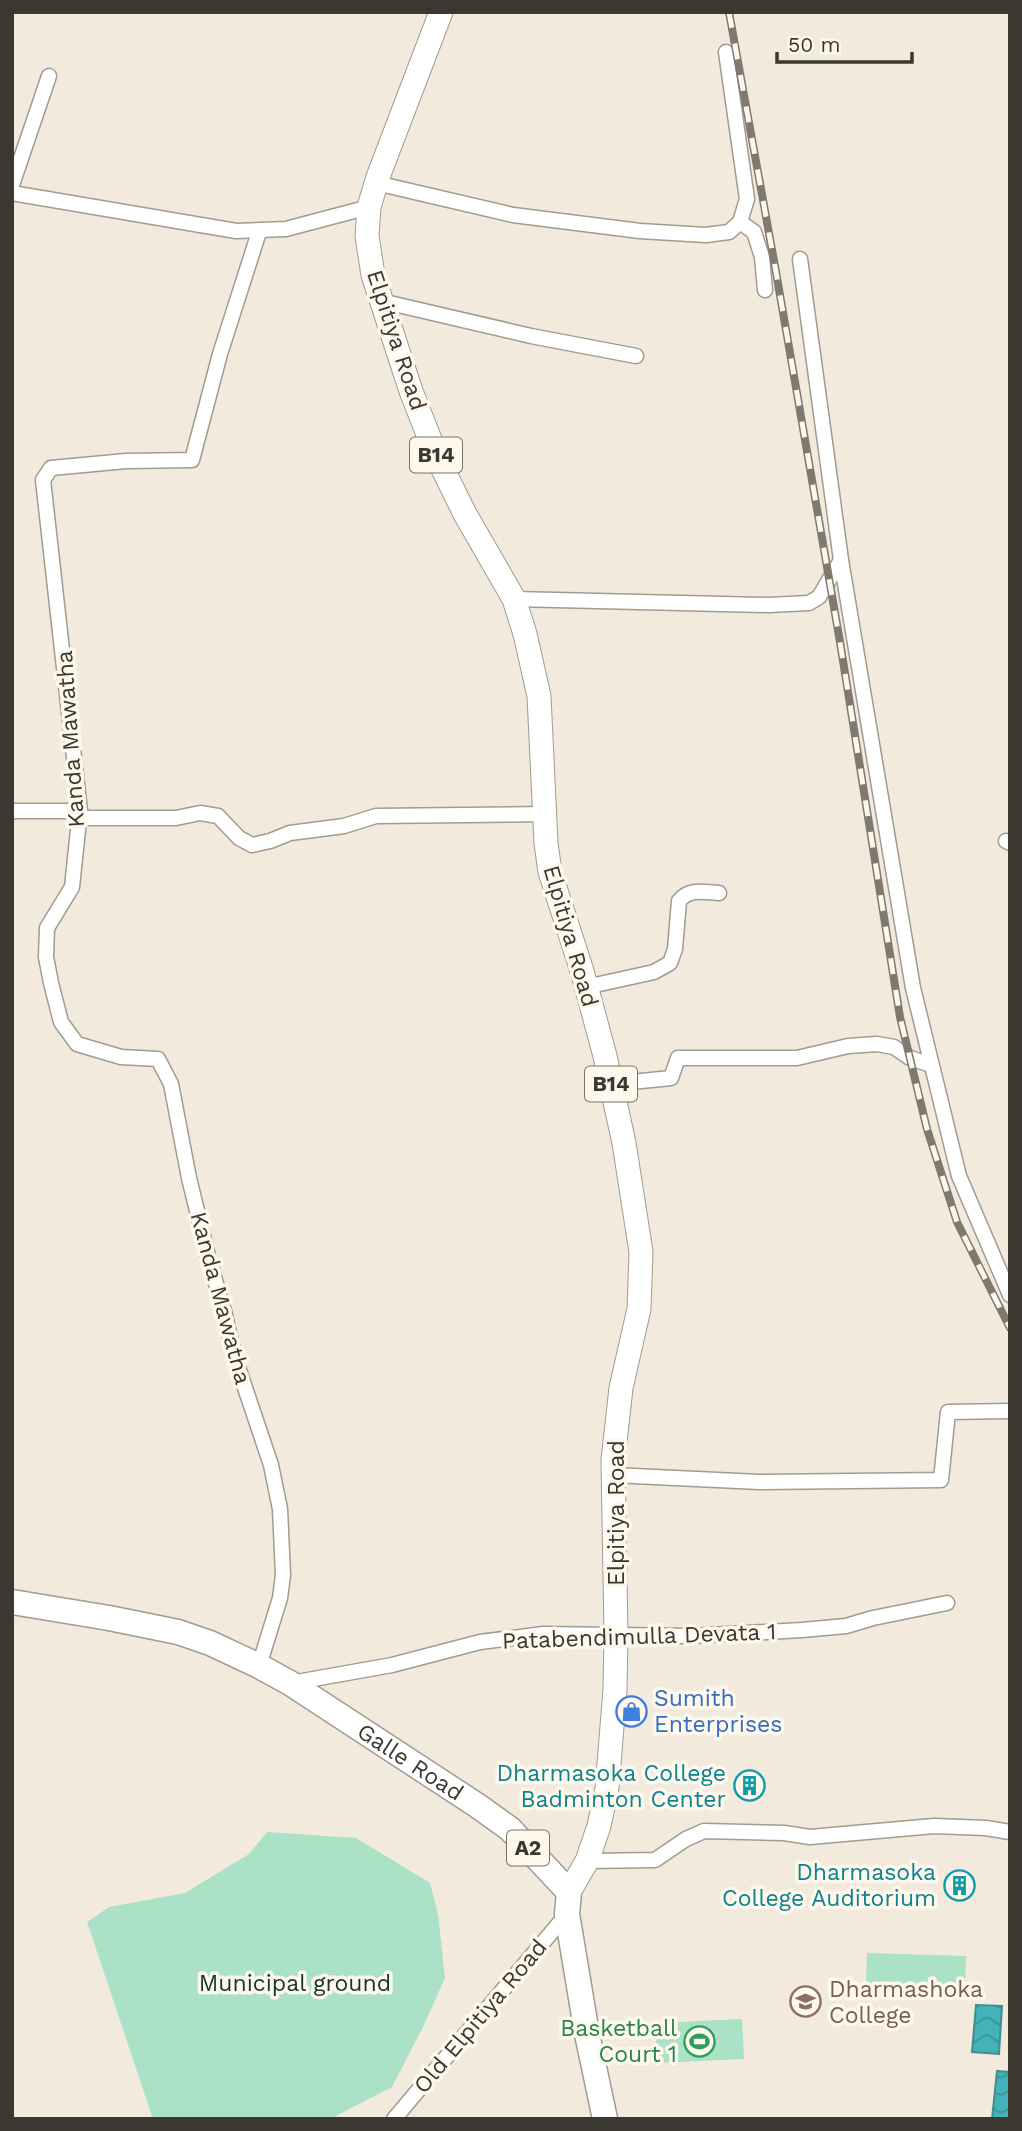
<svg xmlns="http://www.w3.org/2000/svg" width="1022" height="2131" font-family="'Work Sans',sans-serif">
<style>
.park{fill:#abe2c7}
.water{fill:url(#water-waves);stroke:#418e91;stroke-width:2}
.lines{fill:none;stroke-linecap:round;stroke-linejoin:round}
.minor-casing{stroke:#a29b8e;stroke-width:17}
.primary-casing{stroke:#a29b8e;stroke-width:25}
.trunk-casing{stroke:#a29b8e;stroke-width:27}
.minor{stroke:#fff;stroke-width:14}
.primary{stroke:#fff;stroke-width:23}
.trunk{stroke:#fff;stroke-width:24}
.rail-casing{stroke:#7e7a71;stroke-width:8}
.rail{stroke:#fef8ec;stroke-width:5;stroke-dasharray:16;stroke-linecap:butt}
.labels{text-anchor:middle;stroke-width:7;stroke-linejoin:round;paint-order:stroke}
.shield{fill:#fef8ec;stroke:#76726a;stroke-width:2}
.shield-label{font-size:21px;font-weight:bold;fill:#3b3832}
.street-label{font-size:23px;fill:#3b3832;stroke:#fef8ec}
.shop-label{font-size:23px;fill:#366cbe;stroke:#fef8ec;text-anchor:start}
.culture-label{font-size:23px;fill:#0d838f;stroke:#fef8ec;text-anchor:end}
.park-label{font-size:23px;fill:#133828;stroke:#fef8ec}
.education-label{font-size:23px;fill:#785e54;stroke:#fef8ec;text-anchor:start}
.leisure-label{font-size:23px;fill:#27864d;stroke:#fef8ec;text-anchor:end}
</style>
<defs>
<pattern id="water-waves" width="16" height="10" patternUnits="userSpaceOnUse" patternTransform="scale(1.75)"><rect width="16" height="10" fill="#43b3ba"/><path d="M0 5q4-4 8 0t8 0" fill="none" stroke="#399398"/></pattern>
</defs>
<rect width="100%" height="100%" fill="#f2eadc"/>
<g class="park">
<path d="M267,1832L356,1838L430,1883L438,1914L445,1978L423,2027L392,2087L330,2119H153L87,1922L109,1907L185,1893L249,1854Z"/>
<path d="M867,1953L966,1956L965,1988L866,1984Z"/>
<path d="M742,2019L744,2059L657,2063L655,2023Z"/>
</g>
<g class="water">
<path d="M976,2005L1002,2006L999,2054L972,2052Z"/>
<path d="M997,2071L1010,2072V2119H992Z"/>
</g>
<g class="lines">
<defs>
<g id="minor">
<path d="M376,183L513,215L640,231L706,235L729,232L740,222L747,199L726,52"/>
<path d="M12,185L49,76"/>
<path d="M12,193L236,231L286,229L369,207"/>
<path d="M740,222L754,232L762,257L765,290"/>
<path d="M800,259L841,560L913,988L959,1176L1010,1295"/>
<path d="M381,301L531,336L636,356"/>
<path d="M514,599L769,605L809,603L819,597L841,560"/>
<path d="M12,811H80"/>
<path d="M80,818H176L200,813L218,816L239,838L252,845L270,841L290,833L344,826L376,816L546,814"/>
<path d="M1006,841L1010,843"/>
<path d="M586,987L654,972L670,963L675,949L679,901C689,888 704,892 719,893"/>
<path d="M611,1084L671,1078L678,1058H797L848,1046L877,1044L894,1047L910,1058L931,1065"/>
<path d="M613,1475L759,1482L941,1480L948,1412L1010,1411"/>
<path d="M259,1666L280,1598L283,1575L280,1509L271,1465L234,1355L224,1311L208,1256L189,1178L171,1084L158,1059L121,1057L77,1044L61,1022L51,983L46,957L47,928L72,887L80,811L43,480L51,468L126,461L192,460L220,354L259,232"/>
<path d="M291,1683L392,1665L480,1642L543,1634L690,1636L802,1630L846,1626L873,1618L947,1603"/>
<path d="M587,1861L655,1860L686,1839L704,1831L784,1833L810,1837L934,1826L986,1828L1010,1832"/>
<path d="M394,2119L567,1914"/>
</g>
<path id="primary" d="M441,12L378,177L369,207L367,236L373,275L411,391L436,455L465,514L514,599L525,634L539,696L546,843L550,872L582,971L605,1056L624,1143L641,1252L639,1309L621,1388L613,1460L616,1634L615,1690L607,1788L599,1826L587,1861L569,1892"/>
<g id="trunk">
<path id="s1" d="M12,1602L109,1618L178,1632L210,1643L259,1666L290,1683L478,1806L510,1829L569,1892L567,1914L587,2034L605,2119"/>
</g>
</defs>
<use href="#minor" class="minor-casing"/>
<use href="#primary" class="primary-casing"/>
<use href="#trunk" class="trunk-casing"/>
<use href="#minor" class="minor"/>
<use href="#primary" class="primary"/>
<use href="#trunk" class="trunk"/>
<defs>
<path id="rail" d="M729,12L776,272L840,642L900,1017L927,1129L957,1222L1010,1328"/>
</defs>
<use href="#rail" class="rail-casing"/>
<use href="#rail" class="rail"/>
</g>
<defs>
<symbol id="shop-ring" viewBox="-11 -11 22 22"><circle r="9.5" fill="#fef8ec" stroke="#3f7fe0" stroke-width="1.5"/><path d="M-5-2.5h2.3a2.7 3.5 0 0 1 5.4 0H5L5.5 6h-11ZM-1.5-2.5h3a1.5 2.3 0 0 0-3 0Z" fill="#3f7fe0"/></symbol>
<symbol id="building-ring" viewBox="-11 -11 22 22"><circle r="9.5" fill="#fef8ec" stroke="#0f9aa8" stroke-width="1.5"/><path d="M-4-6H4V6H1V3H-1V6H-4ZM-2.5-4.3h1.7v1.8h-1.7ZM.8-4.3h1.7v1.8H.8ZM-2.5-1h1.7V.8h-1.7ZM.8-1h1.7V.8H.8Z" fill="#0f9aa8"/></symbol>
<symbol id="university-ring" viewBox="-11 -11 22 22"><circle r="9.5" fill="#fef8ec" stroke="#8d6e63" stroke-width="1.5"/><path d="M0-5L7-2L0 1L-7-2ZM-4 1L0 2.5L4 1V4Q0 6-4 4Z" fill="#8d6e63"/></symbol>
<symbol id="stadium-ring" viewBox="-11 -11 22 22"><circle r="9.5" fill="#fef8ec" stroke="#2e9e5b" stroke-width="1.5"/><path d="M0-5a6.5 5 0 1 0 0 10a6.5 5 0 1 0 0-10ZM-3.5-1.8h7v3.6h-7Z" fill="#2e9e5b"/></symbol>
</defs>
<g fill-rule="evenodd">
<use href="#shop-ring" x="614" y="1694" width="35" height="35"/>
<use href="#building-ring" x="732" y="1768" width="35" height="35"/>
<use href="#building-ring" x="942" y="1868" width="35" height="35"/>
<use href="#university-ring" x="788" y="1984" width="35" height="35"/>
<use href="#stadium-ring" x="682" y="2024" width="35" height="35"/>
</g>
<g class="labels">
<g class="shield">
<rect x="410" y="437.5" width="52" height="35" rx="5"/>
<rect x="585" y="1066.5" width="52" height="35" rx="5"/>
<rect x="507" y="1830.5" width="42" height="35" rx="5"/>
</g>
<g class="shield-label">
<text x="436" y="462">B14</text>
<text x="611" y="1091">B14</text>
<text x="528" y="1855">A2</text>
</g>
<g class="street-label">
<text transform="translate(397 340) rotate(72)" y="8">Elpitiya Road</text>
<text transform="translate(70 739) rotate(-94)" y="8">Kanda Mawatha</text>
<text transform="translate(571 936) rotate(74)" y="8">Elpitiya Road</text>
<text transform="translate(221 1298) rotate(75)" y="8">Kanda Mawatha</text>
<text transform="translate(616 1513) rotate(-90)" y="8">Elpitiya Road</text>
<text transform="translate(639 1636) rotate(-2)" y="8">Patabendimulla Devata 1</text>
<text dy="8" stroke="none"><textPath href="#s1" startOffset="436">Galle Road</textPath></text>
<text transform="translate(480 2016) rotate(-50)" y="8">Old Elpitiya Road</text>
</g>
<g class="shop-label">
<text x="654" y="1706">Sumith<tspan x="654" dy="26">Enterprises</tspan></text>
</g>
<g class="culture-label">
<text x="726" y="1781">Dharmasoka College<tspan x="726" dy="26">Badminton Center</tspan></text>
<text x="936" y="1880">Dharmasoka<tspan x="936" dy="26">College Auditorium</tspan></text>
</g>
<g class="park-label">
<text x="295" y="1991">Municipal ground</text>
</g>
<g class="education-label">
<text x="829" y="1997">Dharmashoka<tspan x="829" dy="26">College</tspan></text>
</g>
<g class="leisure-label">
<text x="677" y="2036">Basketball<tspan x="677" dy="26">Court 1</tspan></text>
</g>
</g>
<rect width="1022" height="2131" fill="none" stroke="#3b3832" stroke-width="28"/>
<path d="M777 52v10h135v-10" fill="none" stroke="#3b3832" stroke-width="3.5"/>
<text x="788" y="52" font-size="21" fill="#3b3832" stroke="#fef8ec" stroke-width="5" paint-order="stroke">50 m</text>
</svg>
